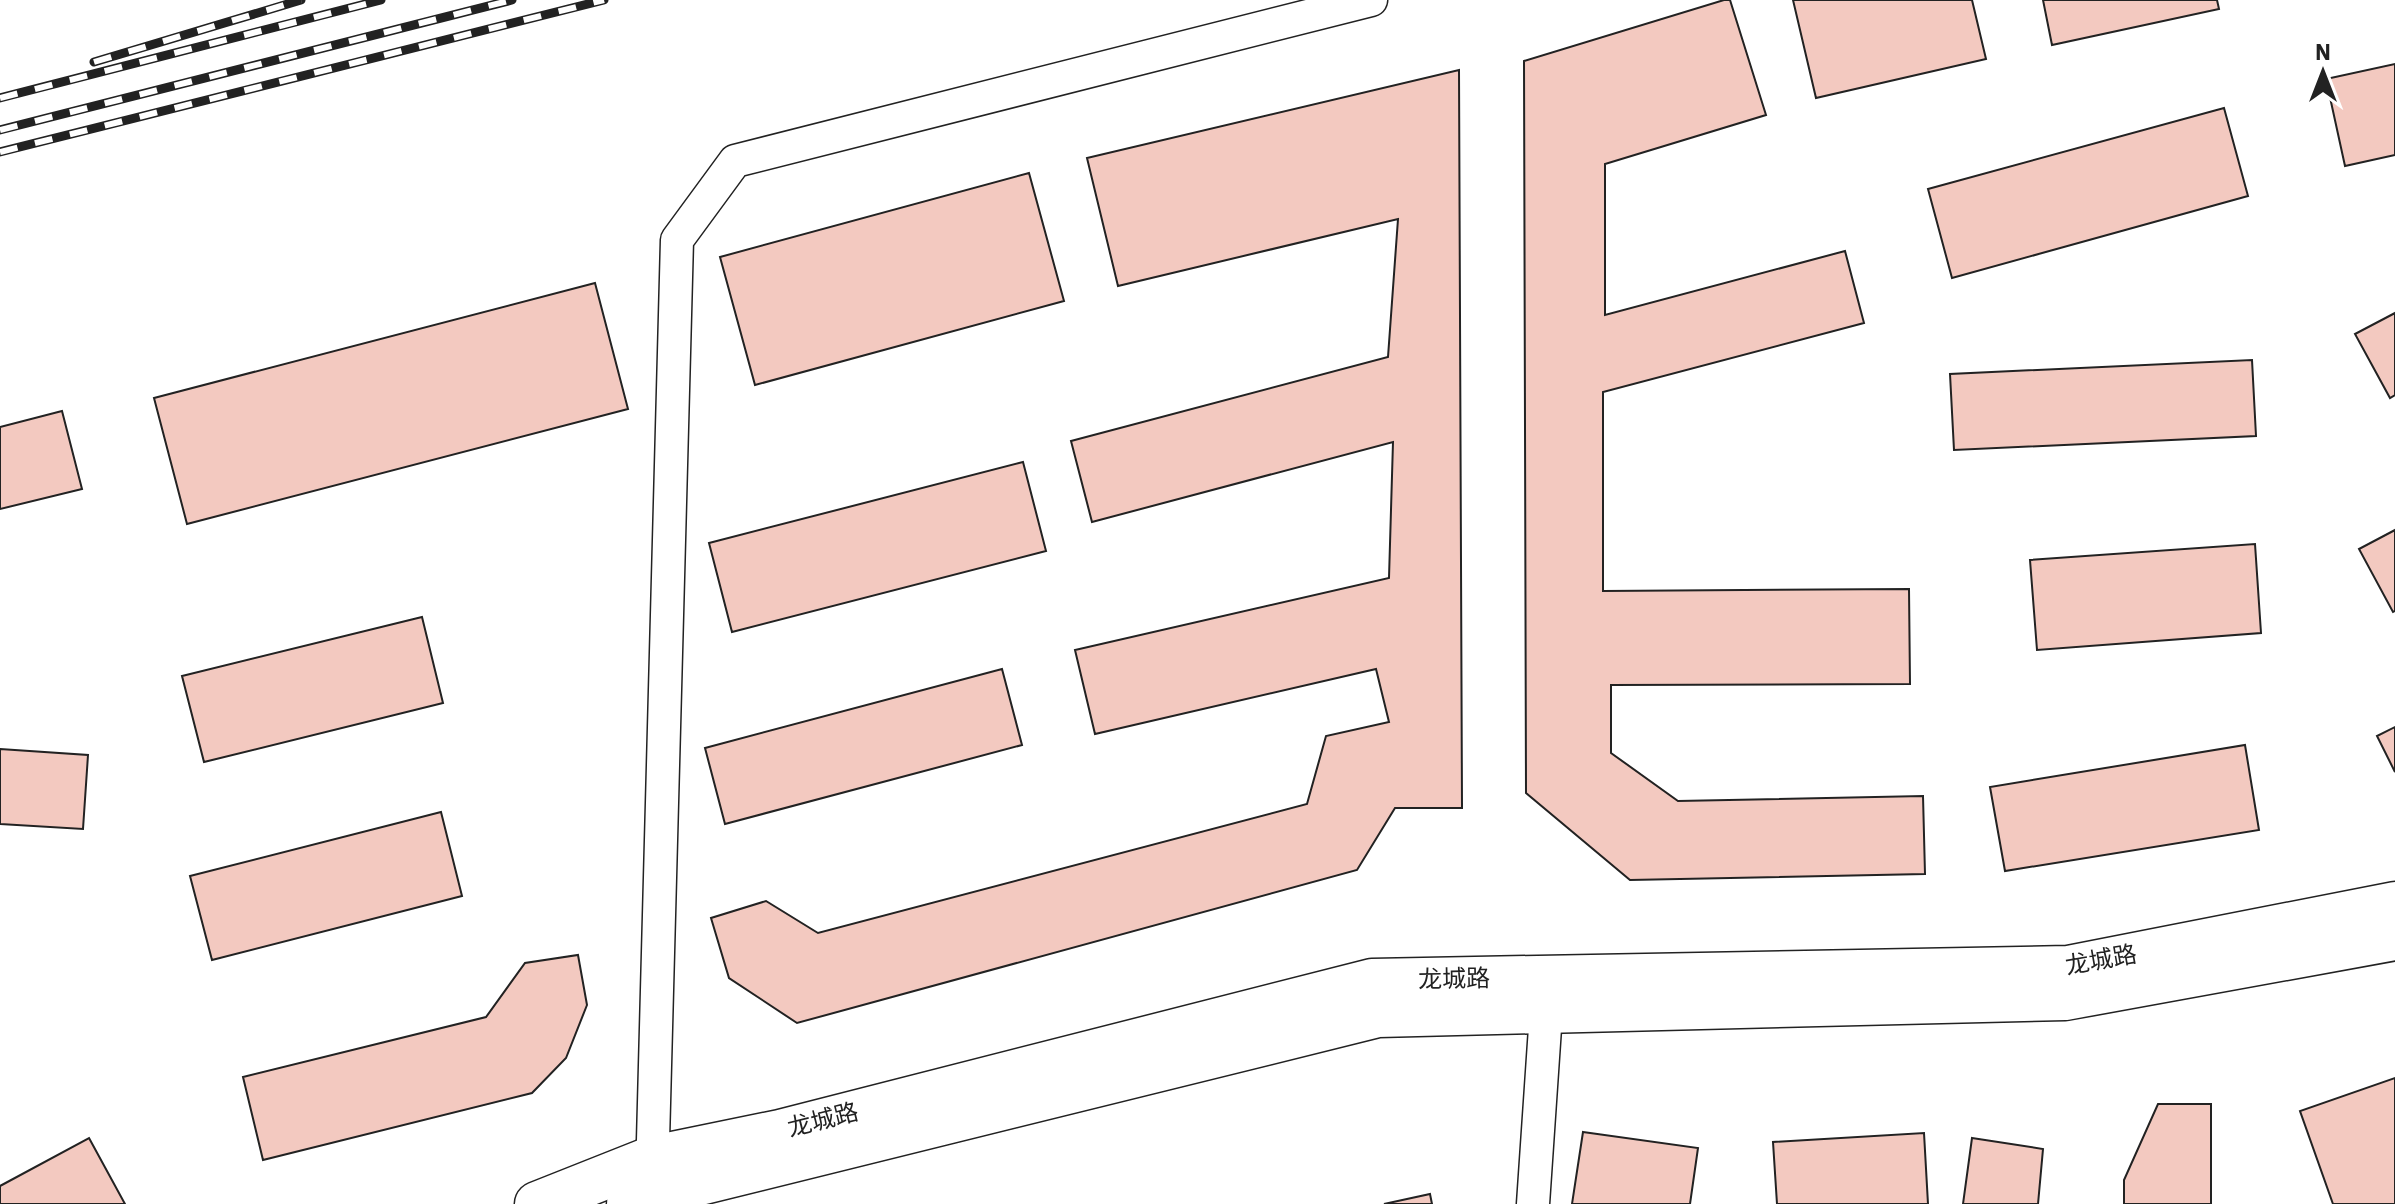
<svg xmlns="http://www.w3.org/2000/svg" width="2395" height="1204" font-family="'IBM Plex Sans','Noto Sans SC',sans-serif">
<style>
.building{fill:#f3c9c0;stroke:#222;stroke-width:2}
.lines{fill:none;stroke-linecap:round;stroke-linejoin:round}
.street-casing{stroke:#222;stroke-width:35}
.secondary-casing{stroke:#222;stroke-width:47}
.street{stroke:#fff;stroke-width:32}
.secondary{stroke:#fff;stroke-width:44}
.rail-casing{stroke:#222;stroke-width:9}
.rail{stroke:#fff;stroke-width:6;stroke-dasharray:18;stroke-linecap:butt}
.labels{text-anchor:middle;stroke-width:6;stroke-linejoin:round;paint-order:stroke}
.street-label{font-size:24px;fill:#222;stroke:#fff}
</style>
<rect width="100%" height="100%" fill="#fff"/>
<g class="building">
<path d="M1724,0H1730L1766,115L1605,164V315L1845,251L1864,323L1603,392V591L1909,589L1910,684L1611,685V753L1678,801L1923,796L1925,874L1630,880L1526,793L1524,61Z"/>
<path d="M1793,0H1972L1986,59L1816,98Z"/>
<path d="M2043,0H2217L2219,9L2052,45Z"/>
<path d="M2395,64V155L2345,166L2326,79Z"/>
<path d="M1459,70L1462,808H1395L1357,870L797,1023L729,978L711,918L766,901L818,933L1307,804L1326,736L1389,722L1376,669L1095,734L1075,650L1389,578L1393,442L1092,522L1071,441L1388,357L1398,219L1118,286L1087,158Z"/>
<path d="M2224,108L2248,196L1952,278L1928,189Z"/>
<path d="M1029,173L1064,301L755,385L720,257Z"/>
<path d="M595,283L628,409L187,524L154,398Z"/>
<path d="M2395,313V395L2390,398L2355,334Z"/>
<path d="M2252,360L2256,436L1954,450L1950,374Z"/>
<path d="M62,411L82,489L0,509V427Z"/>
<path d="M1023,462L1046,551L732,632L709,543Z"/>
<path d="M2395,530V611L2393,612L2359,549Z"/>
<path d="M2255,544L2261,633L2037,650L2030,560Z"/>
<path d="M422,617L443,703L204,762L182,676Z"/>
<path d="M1002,669L1022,745L725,824L705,748Z"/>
<path d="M2395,727V772L2377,736Z"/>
<path d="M2245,745L2259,830L2005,871L1990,787Z"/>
<path d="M0,749L88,755L83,829L0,824Z"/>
<path d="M441,812L462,896L212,960L190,876Z"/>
<path d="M578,955L587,1005L566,1058L532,1093L263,1160L243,1077L486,1017L525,963Z"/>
<path d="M2395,1078V1204H2333L2300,1111Z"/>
<path d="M2158,1104H2211V1204H2124V1180Z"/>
<path d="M1583,1132L1698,1148L1690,1204H1572Z"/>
<path d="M1924,1133L1928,1204H1777L1773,1142Z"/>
<path d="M89,1138L125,1204H0V1186Z"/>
<path d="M1972,1138L2043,1149L2038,1204H1963Z"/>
<path d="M1430,1194L1432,1204H1384Z"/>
</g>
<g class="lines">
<defs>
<g id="street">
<path d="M652,1178L677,240L735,161L1371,0"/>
<path d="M1533,1204L1546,1013"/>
</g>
<g id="secondary">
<path d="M537,1204L653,1158L780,1132L1372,981L2068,968L2395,904"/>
<path d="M629,1204L651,1195L1378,1015L2065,998L2395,938"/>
</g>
</defs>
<use href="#street" class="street-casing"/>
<use href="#secondary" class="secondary-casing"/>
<use href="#street" class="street"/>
<use href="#secondary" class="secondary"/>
<defs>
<g id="rail">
<path d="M94,62L301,0"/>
<path d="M0,98L381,0"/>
<path d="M0,130L512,0"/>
<path d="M0,152L604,0"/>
</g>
</defs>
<use href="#rail" class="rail-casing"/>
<use href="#rail" class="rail"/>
</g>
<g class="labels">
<g class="street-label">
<text transform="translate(2101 960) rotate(-10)" y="8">龙城路</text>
<text transform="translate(1454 979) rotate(-1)" y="8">龙城路</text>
<text transform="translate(823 1120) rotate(-14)" y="8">龙城路</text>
</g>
</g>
<g transform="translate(2323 72)" stroke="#ffffff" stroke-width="6" paint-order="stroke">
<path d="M0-6L14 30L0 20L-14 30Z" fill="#222222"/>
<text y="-12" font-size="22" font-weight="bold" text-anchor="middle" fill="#222222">N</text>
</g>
</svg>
